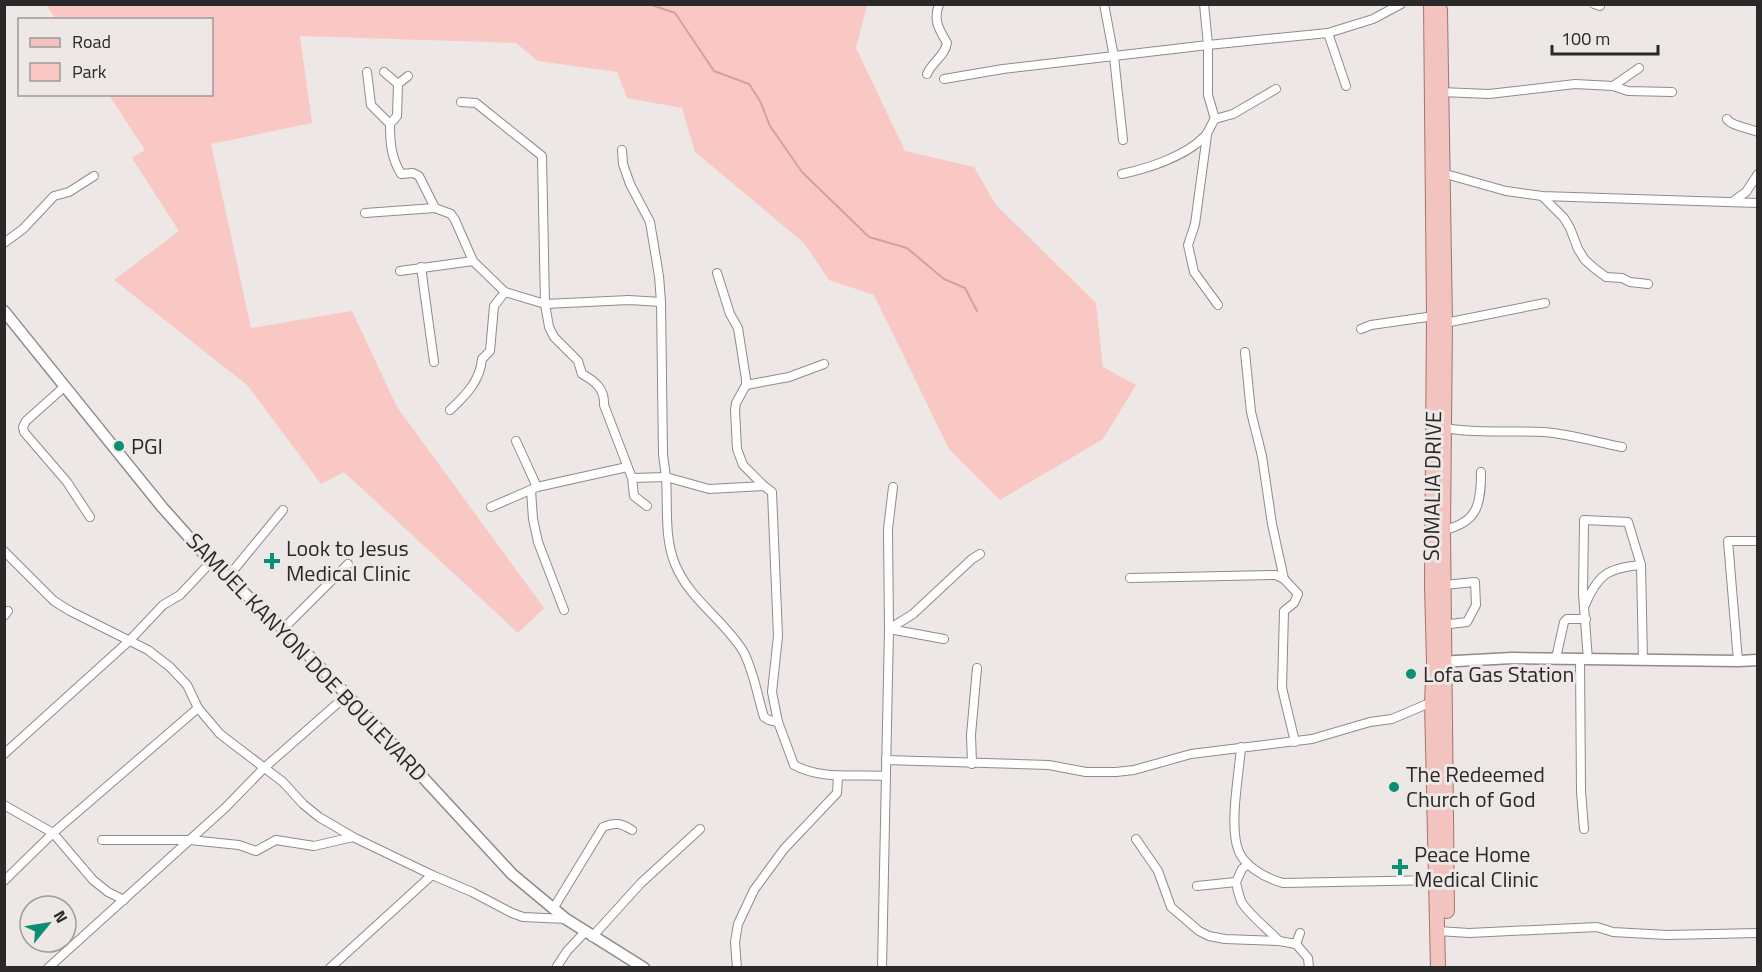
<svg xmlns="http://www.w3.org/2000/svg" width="1762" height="972" font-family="'Titillium Web',sans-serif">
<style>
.green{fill:#f9c8c4}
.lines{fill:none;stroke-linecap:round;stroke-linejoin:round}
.stream{stroke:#d3a29e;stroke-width:2}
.minor-casing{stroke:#908b8a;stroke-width:10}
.tertiary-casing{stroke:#908b8a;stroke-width:13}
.primary-casing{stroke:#a6736f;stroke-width:16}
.minor{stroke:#fff;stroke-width:8}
.tertiary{stroke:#fff;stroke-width:10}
.primary{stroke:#f2c3bf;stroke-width:14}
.poi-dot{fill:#0b8e75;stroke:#ede7e6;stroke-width:2}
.labels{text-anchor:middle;stroke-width:6;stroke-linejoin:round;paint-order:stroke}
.poi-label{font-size:22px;fill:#2a2828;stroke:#ede7e6;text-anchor:start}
.street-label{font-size:22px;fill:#2a2828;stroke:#ede7e6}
</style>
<rect width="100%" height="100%" fill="#ede7e6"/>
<path class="green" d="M46,5H867L856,48L905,151L974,167L996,205L1096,303L1103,367L1136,385L1103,439L1000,500L949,449L874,295L829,280L804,243L695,152L682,108L627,98L617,72L538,61L516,43L300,36L312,123L211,144L251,328L352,311L397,407L544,608L518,633L344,472L321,484L247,385L114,280L179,231L132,158L145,150L109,95L212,94V20L56,19Z"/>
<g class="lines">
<path class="stream" d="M649,4L675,13L714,71L749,84L760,101L770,126L802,172L869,237L907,248L944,279L965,288L977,311"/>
<defs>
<g id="minor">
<path d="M1104,4L1114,57L1123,140"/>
<path d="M1204,4L1208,45V95L1215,119"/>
<path d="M1594,4L1600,6"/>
<path d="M1328,33L1346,86"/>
<path d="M367,72L371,105L390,124"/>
<path d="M384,72L398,84L408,76"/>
<path d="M927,74C932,62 945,56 947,43C939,29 933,21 939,4"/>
<path d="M944,79L1003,69L1208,45L1328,33L1373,19L1401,4"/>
<path d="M398,84L397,116L390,124C390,143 391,157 401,174L413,173L419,176L435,208L451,214L455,220L473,261L505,292L545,304L629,300L661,302"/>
<path d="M1613,86L1639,68"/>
<path d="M1441,92L1489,94L1575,84L1613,86L1628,91L1672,92"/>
<path d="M461,102L476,103L542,156L545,304L549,327L554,337L578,361L582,374C595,381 605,389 604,405L632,478L666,477C668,507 664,537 675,564C689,599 723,619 743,651C754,671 757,695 764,717L769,720L778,722L794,765C821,780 856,774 885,776"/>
<path d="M1727,119C1731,126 1749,128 1758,132"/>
<path d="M1207,135L1195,224L1188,245L1194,272L1218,305"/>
<path d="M622,150L623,164L630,184L650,222L659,276L661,302L663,455L666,477L709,489L764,486L772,492L778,636L772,692L778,722"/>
<path d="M1442,173L1506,191L1542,196L1758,203"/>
<path d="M1122,174C1149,168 1186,156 1205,136C1209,132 1211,124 1215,119L1233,114L1276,89"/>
<path d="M1542,196L1564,218L1570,228L1578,249L1585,260L1594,268L1606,277L1622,278L1630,282L1648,284"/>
<path d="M1732,202L1746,192L1758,174"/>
<path d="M365,213L435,208"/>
<path d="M4,243L23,229L54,196L69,192L94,176"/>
<path d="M421,267L434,362"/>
<path d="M400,271L473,261"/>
<path d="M717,273L730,314L738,328L746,379V385L736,403L735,410L737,449L743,465L764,486"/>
<path d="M1445,323L1545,303"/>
<path d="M1361,329L1371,325L1434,316"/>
<path d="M1245,352L1251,412L1262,456L1272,524L1284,579"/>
<path d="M746,385L789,377L824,364"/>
<path d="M64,387L26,421L23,427L24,432L67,482L90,517"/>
<path d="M450,410C466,395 480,381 482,359L490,351L494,306L505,292"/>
<path d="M1445,428C1477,434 1511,430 1544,432C1570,434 1596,442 1622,447"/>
<path d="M516,441L537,487"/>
<path d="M632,478L634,496L647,506"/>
<path d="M531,490L533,519L538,542L564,610"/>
<path d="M491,507L537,487L627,467"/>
<path d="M1443,530C1478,523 1481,504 1481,472"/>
<path d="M4,551L54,601L70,611L148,650L170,667L187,685L198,708L220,734L283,782L303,804L319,817L353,837L432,875L472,892L512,913L523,917L566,919"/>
<path d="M227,578L283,510"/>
<path d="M1130,578L1276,575L1284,579L1298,594L1294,603L1284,611L1282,688L1295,742"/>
<path d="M1585,605C1598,574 1608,568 1641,565"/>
<path d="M4,616L8,611"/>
<path d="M1442,625L1467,622L1476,605L1475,582L1444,585"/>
<path d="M283,629L348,564"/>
<path d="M889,629L913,614L972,559L980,554"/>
<path d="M889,629L944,639"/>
<path d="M1556,658L1564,622L1567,619H1586"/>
<path d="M1580,660L1581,791L1584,829"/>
<path d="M1588,660L1583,594L1584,520L1628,522L1641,565L1643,660"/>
<path d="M1738,661L1728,541H1758"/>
<path d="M1241,747C1239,774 1230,820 1237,846C1241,865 1265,878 1283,883L1437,880"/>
<path d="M4,754L129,641L163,605L180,595L211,562"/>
<path d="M886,760L1049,765L1086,772H1116L1134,770L1191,754L1312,739L1370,722L1392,719L1432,702"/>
<path d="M972,764L971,735L977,668"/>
<path d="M4,805L53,833L93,880L108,892L124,900"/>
<path d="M1136,839L1158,871L1171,907L1199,931L1209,936L1225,939L1279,941L1296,944L1300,933"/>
<path d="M102,840H190L239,845L256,851L276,840L314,846L353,837"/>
<path d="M1248,864L1242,869L1236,882C1237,888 1239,895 1241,901C1246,912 1269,930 1279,941"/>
<path d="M4,881L53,833L198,708"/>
<path d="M1197,886L1236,882"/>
<path d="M553,909L603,827C615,822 621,823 632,830"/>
<path d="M1438,931L1469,933L1597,927L1613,932L1667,935L1758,933"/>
<path d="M592,937L641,883L700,829"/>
<path d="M1296,944L1308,958L1309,968"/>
<path d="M48,968L225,808L264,768L347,695"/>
<path d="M330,968L432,875"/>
<path d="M556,968L567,951L585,932"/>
<path d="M737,968L735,942L738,924L754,890L784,849L837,793L838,776"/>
<path d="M882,968L889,629L888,529L893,487"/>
</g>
<g id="tertiary">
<path d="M4,311L162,507L211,562L283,629L347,695L512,874L566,919L644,968"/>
<path d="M1438,662L1512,658L1738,661L1758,660"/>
</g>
<g id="primary">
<path d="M1431,4L1434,316L1432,585L1434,662L1432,702L1438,968"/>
<path d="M1440,10L1445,323L1443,530L1447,911"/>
</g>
</defs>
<use href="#minor" class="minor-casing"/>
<use href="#tertiary" class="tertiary-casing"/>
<use href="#primary" class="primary-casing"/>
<use href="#minor" class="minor"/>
<use href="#tertiary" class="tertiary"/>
<use href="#primary" class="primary"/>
</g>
<g class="poi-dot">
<circle cx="119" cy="446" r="6"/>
<path d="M269 552h6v6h6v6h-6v6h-6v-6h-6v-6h6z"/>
<circle cx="1411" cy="674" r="6"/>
<circle cx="1394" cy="787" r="6"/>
<path d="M1397 858h6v6h6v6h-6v6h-6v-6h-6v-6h6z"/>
</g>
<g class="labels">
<g class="poi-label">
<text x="131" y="454">PGI</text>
<text x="286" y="556">Look to Jesus<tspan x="286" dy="25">Medical Clinic</tspan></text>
<text x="1423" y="682">Lofa Gas Station</text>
<text x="1406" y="782">The Redeemed<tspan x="1406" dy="25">Church of God</tspan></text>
<text x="1414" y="862">Peace Home<tspan x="1414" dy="25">Medical Clinic</tspan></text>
</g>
<g class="street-label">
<text transform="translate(1432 486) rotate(-89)" y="8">SOMALIA DRIVE</text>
<text transform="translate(307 657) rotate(46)" y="8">SAMUEL KANYON DOE BOULEVARD</text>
</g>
</g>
<rect width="1762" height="972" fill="none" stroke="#2a2828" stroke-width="12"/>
<rect x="18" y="18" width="195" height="78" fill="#ede7e6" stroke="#9f9b9a" stroke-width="1.5"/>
<rect x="30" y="38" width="30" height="9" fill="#f2c3bf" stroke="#9f9b9a" stroke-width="1.5"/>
<text x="72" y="48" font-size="18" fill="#2a2828">Road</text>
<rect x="30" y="63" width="30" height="18" fill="#f9c8c4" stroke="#9f9b9a" stroke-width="1.5"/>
<text x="72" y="78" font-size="18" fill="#2a2828">Park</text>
<g transform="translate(48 924) rotate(60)"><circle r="28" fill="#ede7e6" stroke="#9f9b9a" stroke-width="1.5"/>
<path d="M0-4.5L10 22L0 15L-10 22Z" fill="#0b8e75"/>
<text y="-9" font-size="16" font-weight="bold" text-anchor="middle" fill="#2a2828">N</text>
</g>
<path d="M1552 45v9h106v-9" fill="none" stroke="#2a2828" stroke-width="3"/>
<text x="1561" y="45" font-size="18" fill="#2a2828" stroke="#ede7e6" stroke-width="4.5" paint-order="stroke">100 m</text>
</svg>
